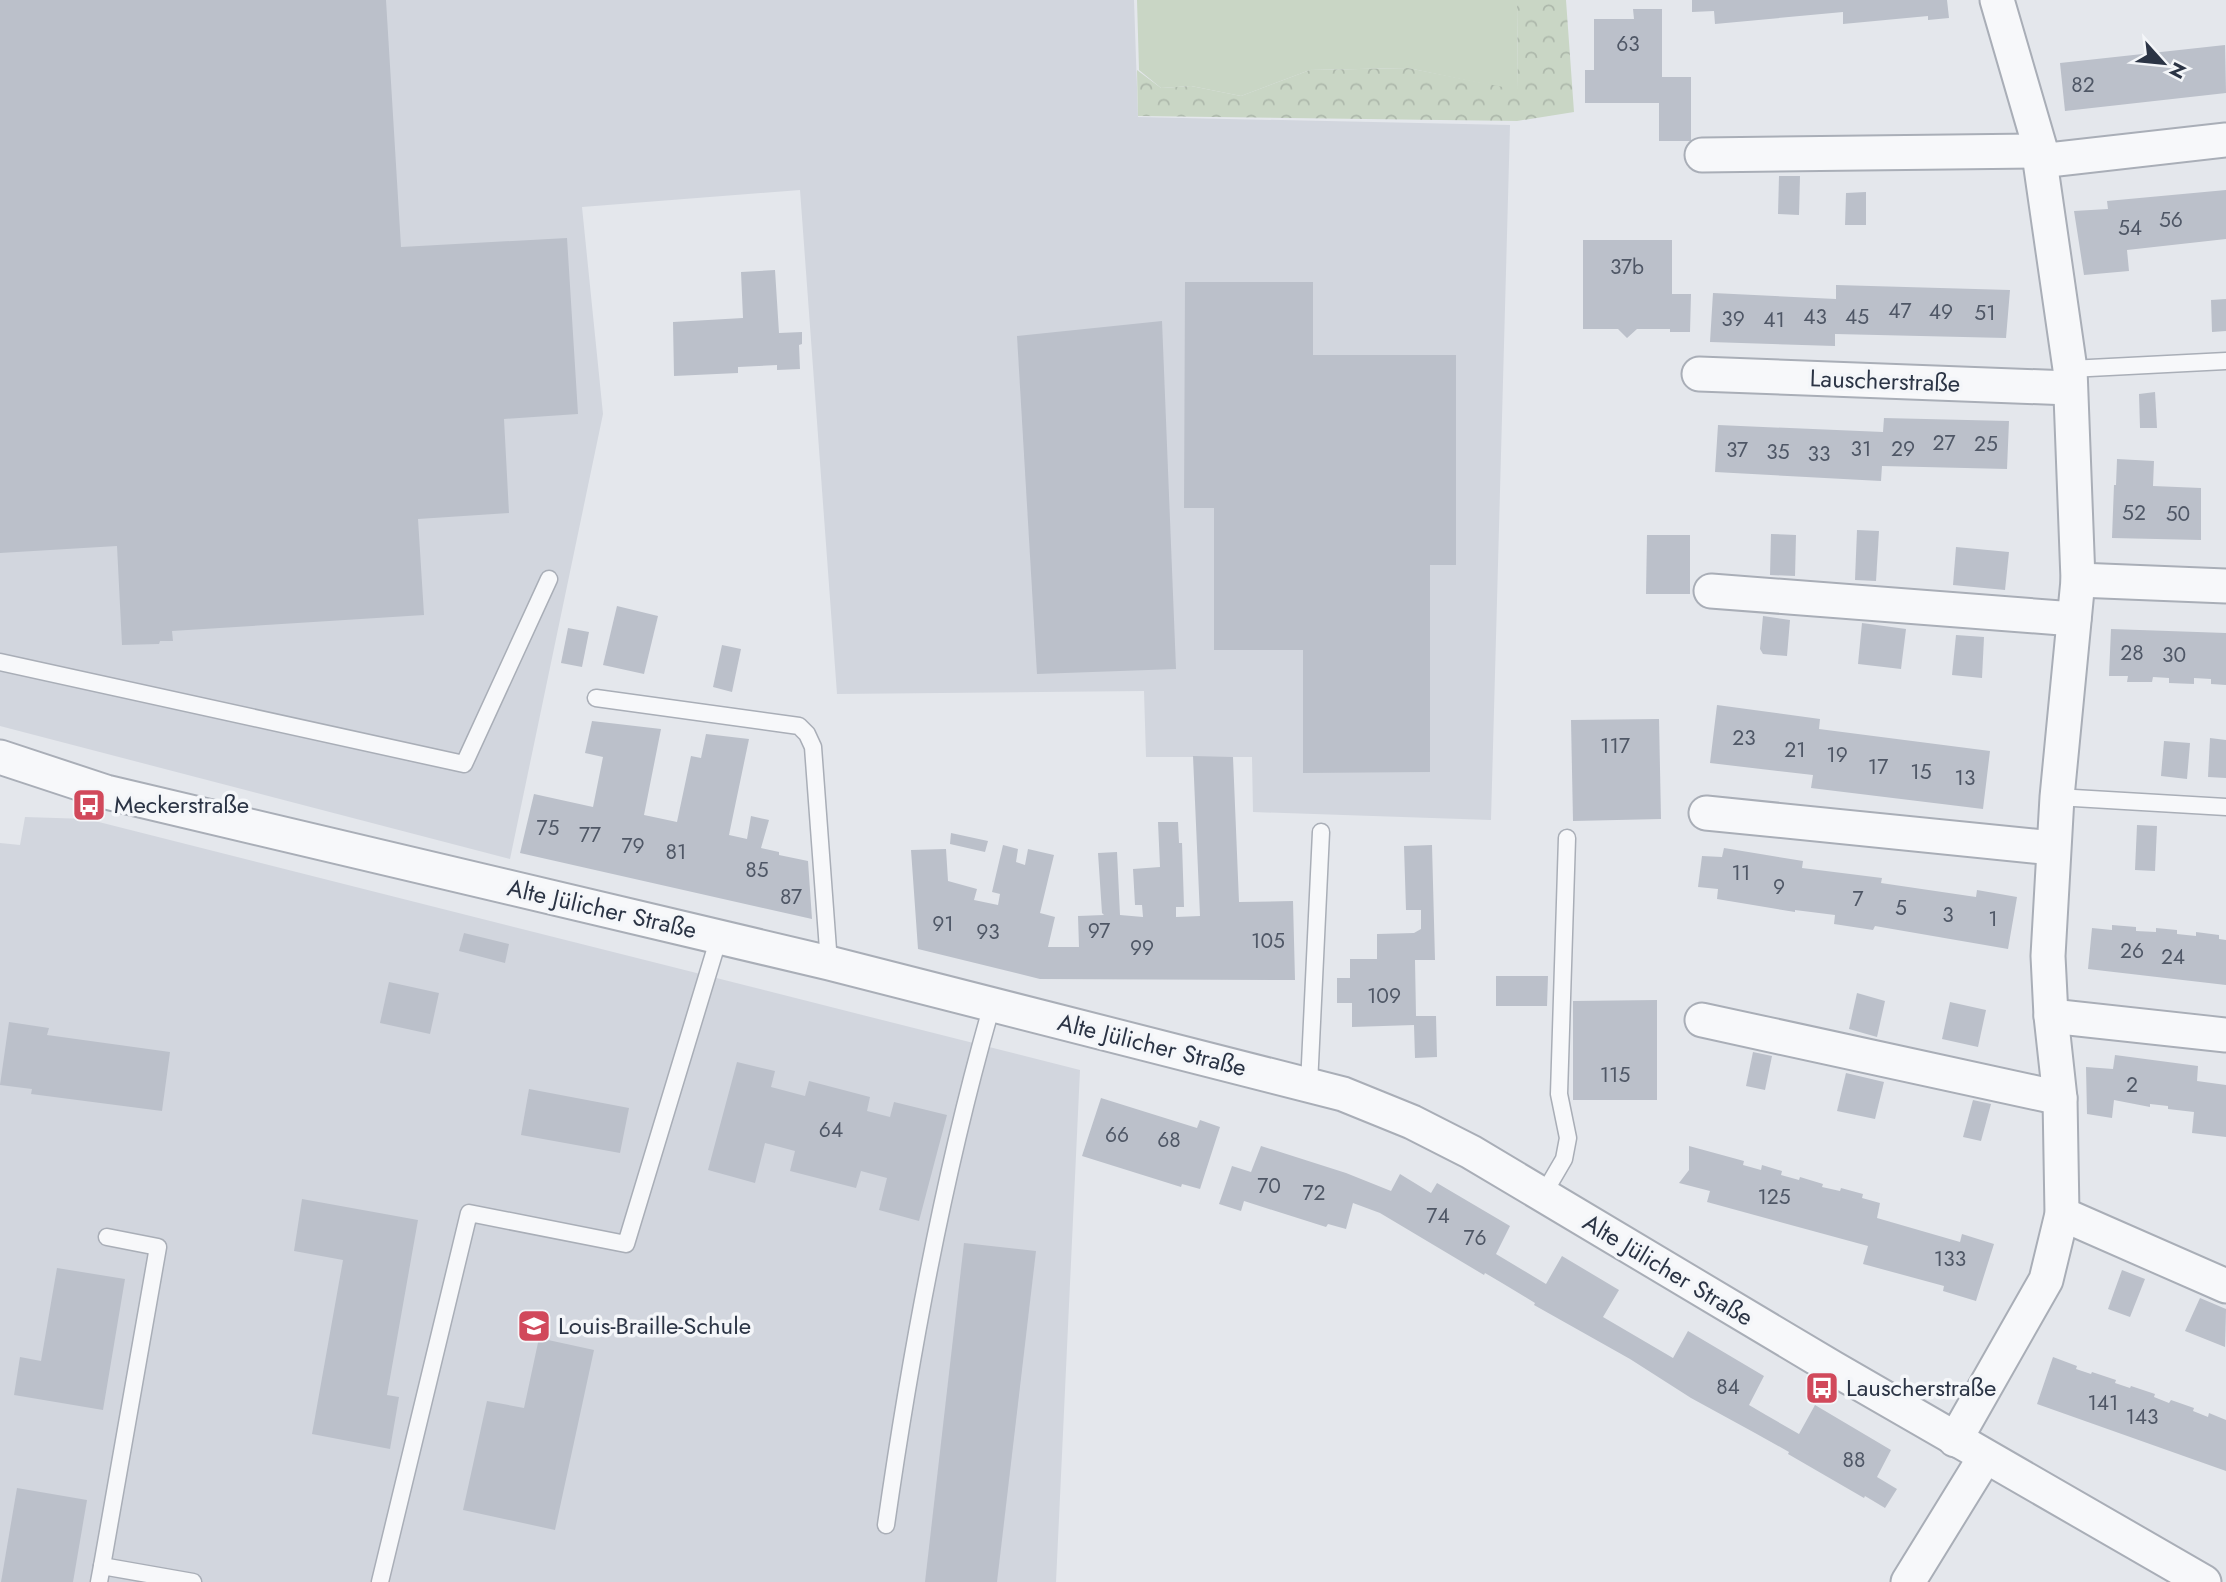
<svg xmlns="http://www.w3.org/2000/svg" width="2226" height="1582" font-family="Jost,sans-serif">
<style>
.built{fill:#d2d6de}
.green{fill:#c9d6c5}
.forest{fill:url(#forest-crowns)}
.building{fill:#bbc0ca}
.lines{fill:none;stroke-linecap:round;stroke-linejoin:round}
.service-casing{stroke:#a9aeb7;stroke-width:19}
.minor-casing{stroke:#a9aeb7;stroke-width:37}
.service{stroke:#f7f8fa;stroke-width:16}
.minor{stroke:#f7f8fa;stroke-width:33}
.labels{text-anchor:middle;stroke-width:7;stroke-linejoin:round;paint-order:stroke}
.number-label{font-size:21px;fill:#4f5766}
.street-label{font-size:24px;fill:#2b3445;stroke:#f4f6f9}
.poi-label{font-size:24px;fill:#2b3445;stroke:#f4f6f9;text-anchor:start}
</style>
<defs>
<pattern id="forest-crowns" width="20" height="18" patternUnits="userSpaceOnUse" patternTransform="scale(1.75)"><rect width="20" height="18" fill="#c9d6c5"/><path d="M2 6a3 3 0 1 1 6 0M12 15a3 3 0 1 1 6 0" fill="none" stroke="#adb8ab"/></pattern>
</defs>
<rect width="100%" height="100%" fill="#e4e7ec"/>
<g class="built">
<path d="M0,0H1134L1138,117L1510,125L1491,820L1253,812L1252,757H1146L1144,691L837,694L800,190L582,207L603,414L510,859L0,726Z"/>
<path d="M25,817L87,819L1080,1070L1056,1582H0V843L20,845Z"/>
</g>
<path class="green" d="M1137,0H1517L1518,91L1408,68L1310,70L1241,96L1191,86L1161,88L1139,70Z"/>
<path class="forest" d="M1517,0H1566L1574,112L1517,121L1138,116L1137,70L1161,88L1191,86L1241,96L1310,70L1408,68L1518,90Z"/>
<g class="building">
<path d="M0,0H386L401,247L567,238L578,414L504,419L509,513L418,519L424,615L172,631L173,641H160L159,644L122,645L117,546L0,553Z"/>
<path d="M1692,0H1947L1949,18L1928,20V16L1843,24V12L1715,24L1714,11L1692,12Z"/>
<path d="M1633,9H1662V77H1691V141H1659V103H1585V70H1594V19H1634Z"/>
<path d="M2225,45L2226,93L2065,111L2060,63Z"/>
<path d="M1779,176H1800L1799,215L1778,214Z"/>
<path d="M2226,190V239L2127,250L2129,271L2084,275L2074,211L2108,209L2107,201Z"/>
<path d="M1866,192V225H1845L1846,193Z"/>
<path d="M1583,240H1672V294H1691L1690,332H1670V329H1637L1627,338L1618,329H1583Z"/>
<path d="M775,270L779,333L802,332V344L799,345L800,369L777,370V365L738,367V373L674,376L673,322L743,318L741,272Z"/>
<path d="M1185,282H1313V355H1456V565H1430V772L1303,773V650H1214V508H1184Z"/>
<path d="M1836,285L2010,290L2006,338L1835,334V346L1710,342L1713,293L1836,299Z"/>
<path d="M2226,299V331L2212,332L2211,300Z"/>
<path d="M1162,321L1176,669L1037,674L1017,336Z"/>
<path d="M2155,392L2157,428H2140L2139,394Z"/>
<path d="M1884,418L2009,421L2007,469L1882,466L1881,481L1715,472L1718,425L1883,432Z"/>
<path d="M2117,459L2154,461L2153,486L2201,488V540L2112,538L2114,485H2116Z"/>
<path d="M1857,530L1879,531L1876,581L1855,580Z"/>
<path d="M1771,534L1796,535L1795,576L1770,575Z"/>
<path d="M1647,535H1690V594H1646Z"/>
<path d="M1956,547L2009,552L2005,590L1953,585Z"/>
<path d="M617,606L658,616L644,674L603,665Z"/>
<path d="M1763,616L1790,620L1787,656L1763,654L1760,649Z"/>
<path d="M1862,623L1906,629L1901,669L1858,664Z"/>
<path d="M568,628L589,632L582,667L561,663Z"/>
<path d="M2111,629L2226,633V685L2211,684V679L2194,678V684L2169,683V678L2153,677L2152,682H2127L2128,676H2109Z"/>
<path d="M1956,635L1984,637L1982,678L1952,675Z"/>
<path d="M722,645L741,649L732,692L713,687Z"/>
<path d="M1717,705L1820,719L1819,729L1990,751L1983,809L1811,788L1813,775L1710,763Z"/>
<path d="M1659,719L1661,819L1573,821L1571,720Z"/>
<path d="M592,721L661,729L644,815L677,822L691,756L701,758L706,734L749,739L729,835L747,839L751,816L769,820L761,848L779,852V855L808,861L812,919L520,853L534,794L593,807L603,757L585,753Z"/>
<path d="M2210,738L2226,740V778L2208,777Z"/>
<path d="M2164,741L2190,743L2187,779L2161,776Z"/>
<path d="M1193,756L1233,757L1239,902L1293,901L1295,980L1040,979L918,949L911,850L946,849L948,881L977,889L974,900L998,905L1000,894L992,892L1003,845L1018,849L1016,862L1025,865L1028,849L1054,855L1040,913L1055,917L1048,947H1079L1078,916L1104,915L1102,913L1098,853L1117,852L1120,915L1143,917L1142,905H1135L1133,869L1160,867L1158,822H1178L1179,843H1182L1184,907H1176V917L1200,916Z"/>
<path d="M2137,825L2157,826L2155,871L2135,870Z"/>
<path d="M951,833L988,841L985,852L950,844Z"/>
<path d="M1432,845L1435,960H1415L1416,1016H1436L1437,1057L1415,1058L1414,1025L1352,1027V1003H1337V978H1350V959H1377V934L1414,933L1421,929V910H1406L1404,846Z"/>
<path d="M1724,848L1803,861L1802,868L1882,878L1881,883L1976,897L1977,890L2017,897L2008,949L1875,926L1873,930L1834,924L1835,915L1795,910V912L1717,899L1718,889L1698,887L1702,856L1722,857Z"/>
<path d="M2112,925L2136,927V931L2156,932V928L2177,930V934L2196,936V932L2219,935V939L2226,940V985L2088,969L2092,928L2112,930Z"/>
<path d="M464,933L509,944L505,963L459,951Z"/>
<path d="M1496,976H1548L1547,1006H1496Z"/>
<path d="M389,982L439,993L430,1034L380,1023Z"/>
<path d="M1857,993L1885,1001L1877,1037L1849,1029Z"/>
<path d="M1657,1000V1100H1573V1001Z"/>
<path d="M1950,1002L1986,1010L1978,1047L1942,1039Z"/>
<path d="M9,1022L49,1028L47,1035L170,1052L162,1111L31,1094L32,1089L0,1085Z"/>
<path d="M1753,1052L1772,1056L1765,1090L1746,1086Z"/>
<path d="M2115,1055L2198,1066L2197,1081L2226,1085V1137L2192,1133L2194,1112L2168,1109V1106L2150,1104V1107L2114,1100L2112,1118L2087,1114L2086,1067L2113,1069Z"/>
<path d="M737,1062L775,1071L771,1087L805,1096L809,1081L870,1097L867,1111L890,1117L894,1102L947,1115L919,1221L879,1210L887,1178L861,1171L856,1188L790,1171L795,1151L765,1143L755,1183L708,1170Z"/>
<path d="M1846,1073L1884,1082L1875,1119L1837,1111Z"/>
<path d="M529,1089L629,1108L620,1153L521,1135Z"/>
<path d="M1101,1098L1197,1128L1200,1120L1220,1127L1200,1189L1182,1184L1181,1187L1082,1156Z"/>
<path d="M1973,1100L1991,1104L1981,1141L1963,1137Z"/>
<path d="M1261,1146L1346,1173L1391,1191L1400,1174L1431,1193L1437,1183L1510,1226L1496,1254L1546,1284L1562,1256L1619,1290L1603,1317L1673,1358L1688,1331L1764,1376L1749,1405L1766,1415L1799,1434L1815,1405L1891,1450L1877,1477L1897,1489L1885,1508L1865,1496L1864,1498L1788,1454L1789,1452L1755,1433L1691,1398L1630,1359L1534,1305L1535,1303L1502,1283L1485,1273L1484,1275L1380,1213L1353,1203L1346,1229L1328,1224L1326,1227L1244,1201L1241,1211L1219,1204L1232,1166L1251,1172Z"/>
<path d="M1689,1146L1744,1161L1743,1165L1761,1170L1762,1165L1782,1171L1781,1175L1799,1180L1800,1177L1823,1184L1822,1187L1840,1191L1841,1188L1863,1194L1862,1198L1880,1203L1877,1218L1960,1242L1962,1234L1994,1244L1976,1301L1943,1291L1944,1286L1863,1264L1868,1246L1707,1202L1710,1191L1679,1183L1689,1170Z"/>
<path d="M302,1199L418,1220L387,1395L399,1397L390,1449L312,1434L343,1260L294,1251Z"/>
<path d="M964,1243L1036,1251L997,1582H925Z"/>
<path d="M57,1268L125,1279L103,1410L14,1395L20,1357L41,1361Z"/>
<path d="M2122,1270L2145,1279L2130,1317L2108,1309Z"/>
<path d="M2200,1298L2226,1309L2225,1347L2185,1331Z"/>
<path d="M539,1338L594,1350L555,1530L463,1510L487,1401L524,1408Z"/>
<path d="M2053,1357L2077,1366L2076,1369L2091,1374L2092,1372L2116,1380L2115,1383L2130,1388L2131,1386L2155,1394L2154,1397L2169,1403L2171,1400L2194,1408L2193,1411L2208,1417L2209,1413L2226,1420V1471L2037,1404Z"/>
<path d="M17,1488L87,1500L73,1582H1Z"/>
</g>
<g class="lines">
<defs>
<g id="service">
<path d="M2070,369L2226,361"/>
<path d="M0,662L464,764L549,579"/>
<path d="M596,698L799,726L807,734L813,747L829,963"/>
<path d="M2057,797L2226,807"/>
<path d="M1309,1085L1321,832"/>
<path d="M1543,1195L1564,1159L1568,1138L1559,1094L1567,838"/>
<path d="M886,1525C911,1350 943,1175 992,1005"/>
<path d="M102,1566L158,1247L107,1237"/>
<path d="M99,1582L102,1566L193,1582"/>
<path d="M380,1582L469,1213L626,1244L719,937"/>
</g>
<g id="minor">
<path d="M1702,155L2041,151"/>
<path d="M2040,161L2226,140"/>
<path d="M1699,374L2070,388"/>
<path d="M2078,580L2226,586"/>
<path d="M1711,591L2074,619"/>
<path d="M0,757L106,792L829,963L1343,1094L1412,1122L1471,1152L1833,1368L2204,1582"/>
<path d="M1706,813L2053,848"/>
<path d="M2051,1016L2226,1035"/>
<path d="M1702,1020L2060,1098"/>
<path d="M2062,1214L2226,1286"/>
<path d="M1955,1440L2046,1280L2062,1214L2060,1098L2051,1016L2048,956L2057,797L2078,580L2070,369L2040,161L2041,151L1997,0"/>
<path d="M1908,1582L1985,1457"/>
</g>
</defs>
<use href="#service" class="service-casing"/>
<use href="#minor" class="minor-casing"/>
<use href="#service" class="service"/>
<use href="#minor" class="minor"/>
</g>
<defs>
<symbol id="bus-square" viewBox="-11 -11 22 22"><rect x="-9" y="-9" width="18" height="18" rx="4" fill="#d1495b" stroke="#f4f6f9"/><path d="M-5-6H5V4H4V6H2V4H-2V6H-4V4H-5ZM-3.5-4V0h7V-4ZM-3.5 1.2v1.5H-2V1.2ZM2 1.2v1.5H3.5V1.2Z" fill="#fff"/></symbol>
<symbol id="school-square" viewBox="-11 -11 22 22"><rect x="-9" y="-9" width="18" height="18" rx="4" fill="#d1495b" stroke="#f4f6f9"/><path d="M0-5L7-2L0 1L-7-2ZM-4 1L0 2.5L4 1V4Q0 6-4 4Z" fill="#fff"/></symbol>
</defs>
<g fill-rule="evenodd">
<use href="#bus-square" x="70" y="786" width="38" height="38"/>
<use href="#school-square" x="515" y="1307" width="38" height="38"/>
<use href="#bus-square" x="1803" y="1369" width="38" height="38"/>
</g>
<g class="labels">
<g class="number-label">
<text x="1628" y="51">63</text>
<text x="2083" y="92">82</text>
<text x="2171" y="227">56</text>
<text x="2130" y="235">54</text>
<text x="1627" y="274">37b</text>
<text x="1900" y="318">47</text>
<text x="1941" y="319">49</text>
<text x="1985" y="320">51</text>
<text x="1815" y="324">43</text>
<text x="1857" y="324">45</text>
<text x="1733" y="326">39</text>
<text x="1774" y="327">41</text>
<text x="1944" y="450">27</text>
<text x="1986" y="451">25</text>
<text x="1861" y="456">31</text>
<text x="1903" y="456">29</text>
<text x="1737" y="457">37</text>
<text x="1778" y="459">35</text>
<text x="1819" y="461">33</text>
<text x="2134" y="520">52</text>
<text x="2178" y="521">50</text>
<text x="2132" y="660">28</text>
<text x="2174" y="662">30</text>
<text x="1744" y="745">23</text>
<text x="1615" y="753">117</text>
<text x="1795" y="757">21</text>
<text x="1837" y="762">19</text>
<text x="1878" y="774">17</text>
<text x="1921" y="779">15</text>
<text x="1965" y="785">13</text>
<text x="548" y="835">75</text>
<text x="590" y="842">77</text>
<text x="633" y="853">79</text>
<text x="676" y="859">81</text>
<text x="757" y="877">85</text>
<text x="1741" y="880">11</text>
<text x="1779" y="894">9</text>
<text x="791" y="904">87</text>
<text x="1858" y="906">7</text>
<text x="1901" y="915">5</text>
<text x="1948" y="922">3</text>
<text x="1993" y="926">1</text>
<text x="943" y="931">91</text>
<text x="1099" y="938">97</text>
<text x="988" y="939">93</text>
<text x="1268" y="948">105</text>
<text x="1142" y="955">99</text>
<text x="2132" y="958">26</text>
<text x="2173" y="964">24</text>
<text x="1384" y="1003">109</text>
<text x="1615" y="1082">115</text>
<text x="2132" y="1092">2</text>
<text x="831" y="1137">64</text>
<text x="1117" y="1142">66</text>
<text x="1169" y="1147">68</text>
<text x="1269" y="1193">70</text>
<text x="1314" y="1200">72</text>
<text x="1774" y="1204">125</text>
<text x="1438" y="1223">74</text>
<text x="1475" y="1245">76</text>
<text x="1950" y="1266">133</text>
<text x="1728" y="1394">84</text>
<text x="2103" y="1410">141</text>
<text x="2142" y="1424">143</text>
<text x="1854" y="1467">88</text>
</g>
<g class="street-label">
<text transform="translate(1885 381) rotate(2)" y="8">Lauscherstraße</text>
<text transform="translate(602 909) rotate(13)" y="8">Alte Jülicher Straße</text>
<text transform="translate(1152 1045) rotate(14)" y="8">Alte Jülicher Straße</text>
<text transform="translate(1668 1270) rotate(31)" y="8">Alte Jülicher Straße</text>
</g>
<g class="poi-label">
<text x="114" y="813">Meckerstraße</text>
<text x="558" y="1334">Louis-Braille-Schule</text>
<text x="1846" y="1396">Lauscherstraße</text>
</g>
</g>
<g transform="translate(2163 63) rotate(117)" stroke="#f4f6f9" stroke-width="5" paint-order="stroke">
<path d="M0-5L12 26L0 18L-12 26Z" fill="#2b3445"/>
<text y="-10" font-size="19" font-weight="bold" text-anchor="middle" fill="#2b3445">N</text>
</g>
</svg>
